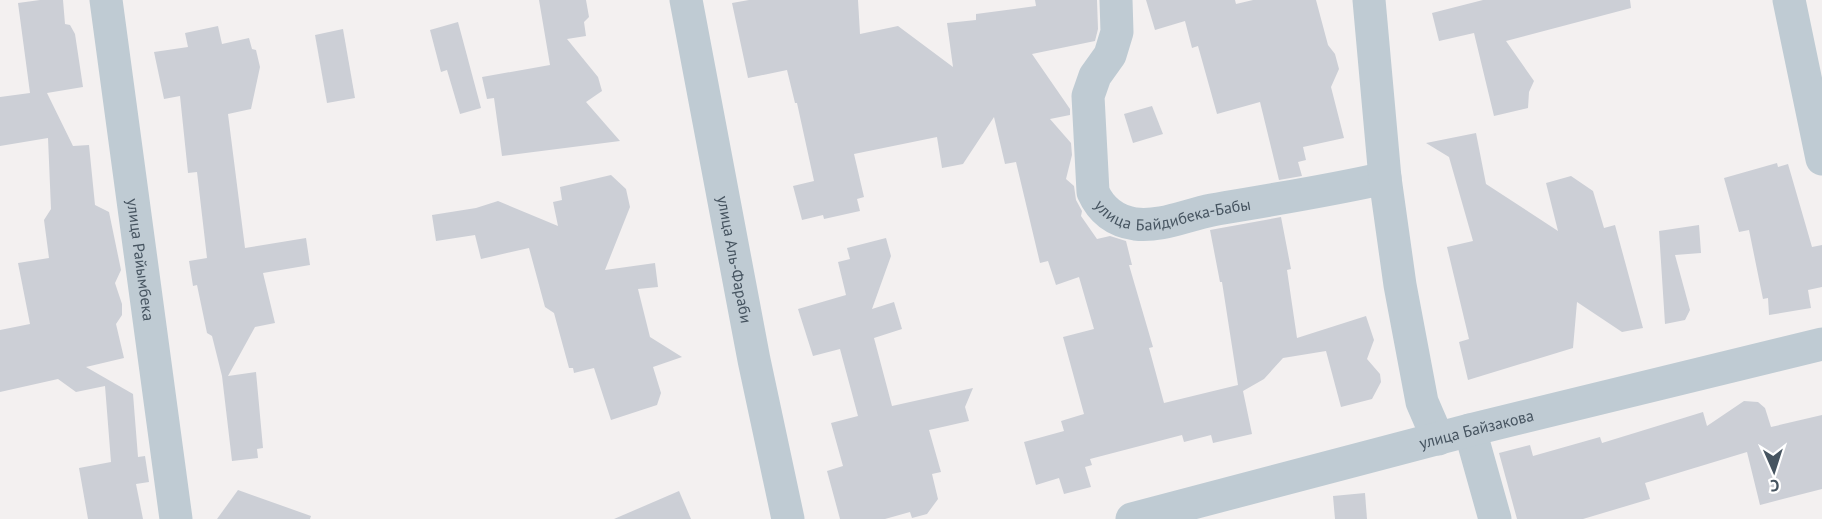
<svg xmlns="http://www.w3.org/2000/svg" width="1822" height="519" font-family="'PT Sans',sans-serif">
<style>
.building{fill:#cccfd6}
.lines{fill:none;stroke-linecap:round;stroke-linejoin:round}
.minor{stroke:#bfcbd3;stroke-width:33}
.labels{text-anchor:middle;stroke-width:6;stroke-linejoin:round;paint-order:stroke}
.street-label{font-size:16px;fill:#465460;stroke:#fff}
</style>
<rect width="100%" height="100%" fill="#f3f0f0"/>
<g class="building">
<path d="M40,0H63L65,24L70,25L75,34L83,87L47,93L73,146L89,145L95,205L109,212L121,270L115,283L122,304V315L116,324L124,358L86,367L133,394L138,457L145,456L149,482L136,484L143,519H88L79,468L111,462L105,386L76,392L58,379L0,392V330L30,324L18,263L49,258L44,220L51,209L48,138L0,146V97L30,93L18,3Z"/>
<path d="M539,0H586L589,17L584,22L586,36L567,39L598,77L602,91L586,102L620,141L502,156L494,98L487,99L482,77L550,65Z"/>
<path d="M749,0H858L860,34L898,26L953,67L947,23L976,20V14L1036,6L1035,0H1097L1098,29L1095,41L1032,54L1070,109V115L1050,119L1071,143L1072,155L1066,179L1074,186L1076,200L1082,211L1081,216L1097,239L1110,236L1126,241L1132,265H1129L1153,347L1149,348L1164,403L1238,385L1222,282H1220L1210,230L1281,217L1291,269L1287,270L1297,338L1366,316L1374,340L1367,359L1380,374L1381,382L1372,399L1341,407L1326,351L1283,358L1264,379L1243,391L1252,434L1213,443L1211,435L1184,442L1182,435L1090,459L1092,465L1085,467L1091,487L1064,494L1059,478L1036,485L1024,442L1064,431L1061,421L1084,414L1063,337L1094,329L1079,277L1056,285L1048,261L1040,263L1016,162L1005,164L994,117L963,164L942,168L937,137L854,154L864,197L857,199L860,211L824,219L823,215L802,220L793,186L814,181L797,103H795L787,70L748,78L732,3Z"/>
<path d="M1146,0H1235L1236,4L1253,0H1316L1328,45L1335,54L1339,69L1331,87L1344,138L1303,147L1306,160L1298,162L1302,176L1279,180L1260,102L1217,114L1198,46L1192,48L1185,21L1155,30Z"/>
<path d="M1483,0H1630L1631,8L1506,41L1534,81L1529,92L1528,108L1494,116L1474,33L1439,41L1432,13Z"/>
<path d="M458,22L481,108L460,114L447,70L441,72L430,30Z"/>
<path d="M218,26L222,44L249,38L252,49L256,50L260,67L251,109L228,114L245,248L306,238L310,265L263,273L275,323L255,327L228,376L256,372L263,448L257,449L258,458L232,461L222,376L212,336L207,333L197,285L193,286L189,261L207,258L197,172L188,173L180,96L164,99L154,52L188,47L185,33Z"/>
<path d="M343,29L355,98L327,103L315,35Z"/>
<path d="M1152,106L1163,134L1133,143L1124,114Z"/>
<path d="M1476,133L1486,184L1558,231L1546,183L1571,176L1593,191L1604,228L1615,225L1643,328L1622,332L1577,302L1573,348L1468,380L1459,342L1469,339L1447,247L1473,241L1449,157L1426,143Z"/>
<path d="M1777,163L1778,167L1788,164L1812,247L1822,245V287L1808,290L1811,308L1769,315L1768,298L1763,299L1749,230L1739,232L1724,178Z"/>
<path d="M611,175L626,189L630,207L605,270L655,263L658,287L638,289L650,337L682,357L653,367L661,393L657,405L611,420L594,368L574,373L573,368H569L554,313L545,307L529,248L481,259L475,235L436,241L432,215L476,208L498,201L558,226L553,202L562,200L560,187Z"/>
<path d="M1699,225L1701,253L1675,255L1690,310L1685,320L1665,324L1659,231Z"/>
<path d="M886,238L891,256L872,309L894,302L902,329L874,338L892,406L973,388L965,407L969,421L929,430L941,472L932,474L938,499L927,514L912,518L910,512L885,519H840L827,471L843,466L831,423L858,416L840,349L813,356L798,309L846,295L838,262L850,259L847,248Z"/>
<path d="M1744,401L1758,402L1765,408L1771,427L1822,415V489L1760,505L1747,452L1645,483L1650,499L1583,519H1517L1499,453L1530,445L1533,456L1600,437L1602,443L1703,412L1707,426Z"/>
<path d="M238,490L311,516L310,519H217Z"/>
<path d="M679,491L691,519H614Z"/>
<path d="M1365,493L1367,519H1335L1333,496Z"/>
</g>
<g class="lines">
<g class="minor">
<path id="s1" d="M106,0L176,519"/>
<path id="s2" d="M686,0L754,360L788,519"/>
<path id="s3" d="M1116,0L1117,32L1110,55L1095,76L1088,96L1093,192C1101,210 1115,221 1135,224C1162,227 1186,215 1212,210C1270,200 1328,191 1385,178"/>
<path d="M1369,0L1385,178L1400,285L1422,402L1438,439"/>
<path d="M1789,0L1822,159"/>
<path d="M1470,430L1495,519"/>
<path id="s4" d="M1132,519L1470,430L1822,344"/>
</g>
</g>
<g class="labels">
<g class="street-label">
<text dy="6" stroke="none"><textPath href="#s3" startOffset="291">улица Байдибека-Бабы</textPath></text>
<text dy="6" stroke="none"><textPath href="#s1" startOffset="262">улица Райымбека</textPath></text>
<text dy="6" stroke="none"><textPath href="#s2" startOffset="264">улица Аль-Фараби</textPath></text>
<text dy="6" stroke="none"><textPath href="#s4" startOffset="356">улица Байзакова</textPath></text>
</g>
</g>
<g transform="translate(1774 471) rotate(177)" stroke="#ffffff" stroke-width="4.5" paint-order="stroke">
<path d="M0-4.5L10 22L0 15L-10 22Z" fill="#465460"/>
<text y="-9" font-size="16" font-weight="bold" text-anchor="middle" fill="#465460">С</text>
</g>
</svg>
